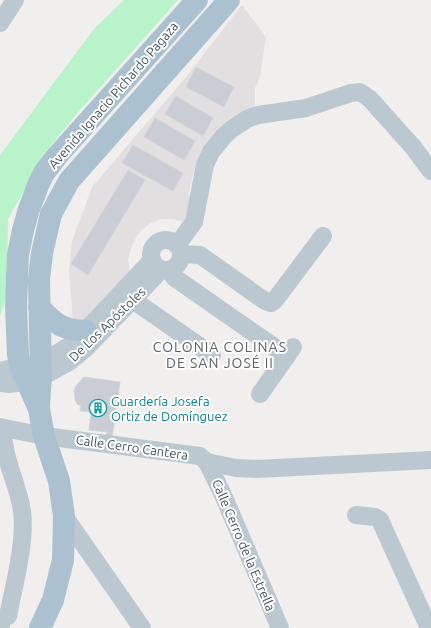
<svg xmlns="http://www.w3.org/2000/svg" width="431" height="628" font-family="Ubuntu,sans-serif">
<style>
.education{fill:#e2dfe1}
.green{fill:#b8f3ca}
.building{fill:#caced4;stroke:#d2d5db}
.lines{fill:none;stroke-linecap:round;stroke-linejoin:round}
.minor{stroke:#bbc8cf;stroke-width:18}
.major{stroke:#abc1d0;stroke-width:22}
.labels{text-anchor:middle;stroke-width:4;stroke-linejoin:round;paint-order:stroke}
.street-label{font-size:13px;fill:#45545e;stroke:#fff}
.culture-label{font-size:13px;fill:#0d838f;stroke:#fff;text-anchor:start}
.neighbourhood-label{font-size:14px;letter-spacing:1px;fill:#5a6064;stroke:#fff}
</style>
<rect width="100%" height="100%" fill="#f1eeee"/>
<path class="education" d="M242,5L266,37L260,77L255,88V111L202,154L194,170L189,192L190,206L184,222L173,219H162L149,224L138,234L132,245L128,260L131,277L84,321H73L69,273L72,241L92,187L186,77Z"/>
<path class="green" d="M124,0H178L80,110L47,150L8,219L7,295L0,316V155L94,29Z"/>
<g class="building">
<path d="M196,67L234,87L224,107L186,87Z"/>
<path d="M176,96L213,118L203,136L165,114Z"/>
<path d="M155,118L195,141L184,160L144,137Z"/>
<path d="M133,145L183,173L173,191L122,163Z"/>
<path d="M128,170L145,180L88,275L71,264Z"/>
<path d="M84,377L120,382L112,438L106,437L107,432L89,430L91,412L80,411L81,405H78L75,400L74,391L76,386Z"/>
</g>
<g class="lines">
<g class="minor">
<path d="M0,23L15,0"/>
<circle cx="166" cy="255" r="15"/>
<path d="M177,245L194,222L205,165L211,152L224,136L232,129L247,119L258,115L306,108L351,93L360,92L370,99L413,147L431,171"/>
<path d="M181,254L200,255L265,301L271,303L275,300L323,236"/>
<path d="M169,270L175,278L287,356"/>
<path d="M133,300L212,355"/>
<path d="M41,360C55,356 66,349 78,339L152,260"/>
<path d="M0,371L20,366"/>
<path d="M41,377L69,362L86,348L161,270"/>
<path d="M0,383L9,384L26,382"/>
<path d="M260,394L293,347"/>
<path d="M0,427L44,436L200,456L207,462L236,468L257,469L431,460"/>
<path d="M3,428C2,457 18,483 22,511C26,542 14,585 8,616"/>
<path d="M207,462L223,495L280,628"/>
<path d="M356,515L375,517L380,520L429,628"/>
<path d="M64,516L142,628"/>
<path d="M0,628H1"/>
</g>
<g class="major">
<path d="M39,307C55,324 62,330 86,331"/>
<path d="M39,405L41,377L39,279L42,253L51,214L69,181L229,0"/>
<path d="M40,628L53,600L63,560L64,516L59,481L44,436L39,409L20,366L18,354L16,307L18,255L23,230L29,209L39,183L44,173L57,156L197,0"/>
</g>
</g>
<defs>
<symbol id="building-ring" viewBox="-11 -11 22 22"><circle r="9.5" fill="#fff" stroke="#0f9aa8" stroke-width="1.5"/><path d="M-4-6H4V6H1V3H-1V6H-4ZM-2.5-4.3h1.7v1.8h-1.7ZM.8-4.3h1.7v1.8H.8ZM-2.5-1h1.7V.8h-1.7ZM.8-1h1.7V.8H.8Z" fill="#0f9aa8"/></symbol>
</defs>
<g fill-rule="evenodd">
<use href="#building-ring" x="88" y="398" width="20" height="20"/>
</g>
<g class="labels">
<g class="street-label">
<text transform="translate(113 95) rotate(-49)" y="5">Avenida Ignacio Pichardo Pagaza</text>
<text transform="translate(107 324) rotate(-44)" y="5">De Los Apóstoles</text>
<text transform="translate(132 447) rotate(8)" y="5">Calle Cerro Cantera</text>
<text transform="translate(244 545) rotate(67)" y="5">Calle Cerro de la Estrella</text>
</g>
<g class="culture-label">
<text x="111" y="406">Guardería Josefa<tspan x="111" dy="15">Ortiz de Domínguez</tspan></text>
</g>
<g class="neighbourhood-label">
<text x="220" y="352">COLONIA COLINAS<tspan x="220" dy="16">DE SAN JOSÉ II</tspan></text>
</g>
</g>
</svg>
